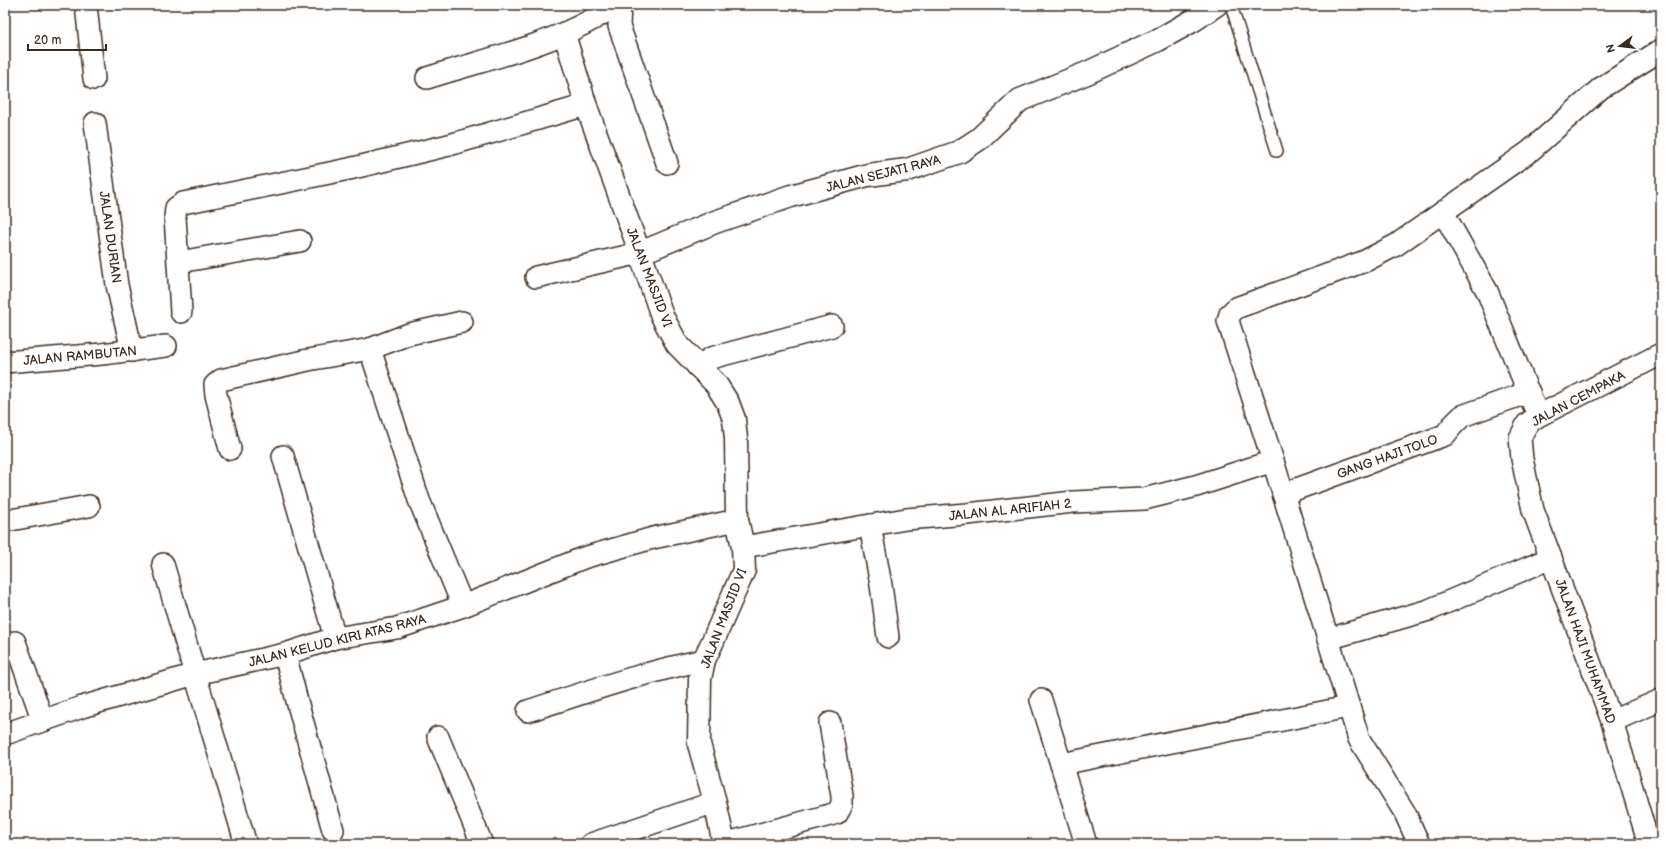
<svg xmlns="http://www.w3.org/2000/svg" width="1666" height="849" font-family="'Balsamiq Sans',sans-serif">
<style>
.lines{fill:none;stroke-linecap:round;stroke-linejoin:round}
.service-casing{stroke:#3b2a1e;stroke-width:14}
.minor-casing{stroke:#3b2a1e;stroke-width:24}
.tertiary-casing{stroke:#3b2a1e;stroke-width:25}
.service{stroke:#fff;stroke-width:11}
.minor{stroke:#fff;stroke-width:21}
.tertiary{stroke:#fff;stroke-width:22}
.labels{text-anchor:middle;stroke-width:3.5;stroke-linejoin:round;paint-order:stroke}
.street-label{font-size:13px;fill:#3b2a1e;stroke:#fff}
</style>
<rect width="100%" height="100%" fill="#fff"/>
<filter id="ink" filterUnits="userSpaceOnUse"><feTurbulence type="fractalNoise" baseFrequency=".025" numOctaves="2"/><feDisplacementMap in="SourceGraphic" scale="8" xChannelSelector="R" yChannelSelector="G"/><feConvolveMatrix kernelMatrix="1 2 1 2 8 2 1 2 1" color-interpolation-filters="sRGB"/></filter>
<g filter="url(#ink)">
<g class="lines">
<defs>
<path id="service" d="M1231,5L1277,151"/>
<g id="minor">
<path d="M86,5L94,79"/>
<path d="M620,5L619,26L667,163"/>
<path d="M427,78C483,60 544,47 595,18C602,14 609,10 616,5"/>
<path d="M95,123L117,285L132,351"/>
<path d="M1443,212L1487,291L1534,406"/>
<path d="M179,262L300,241"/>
<path d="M536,277L640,253L586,105L564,33"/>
<path d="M181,312L175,217L176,208L183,203L349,169L449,145L586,105"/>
<path d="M370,349L419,500L463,606"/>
<path d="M5,362L102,354L166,346"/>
<path d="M698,367L711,358L832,326"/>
<path d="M230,449L216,395L215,385L221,380L308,360L370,349L409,334L462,322"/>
<path d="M283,456L335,638"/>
<path d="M1283,494L1445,435L1452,426L1462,416L1529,392"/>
<path d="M5,521L89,506"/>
<path d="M870,525L881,585L888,637"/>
<path d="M743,547L906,519L967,514L1073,502L1144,499L1196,486L1273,461"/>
<path d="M163,564L195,674L245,841"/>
<path d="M1328,639L1429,610L1551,558"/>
<path d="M15,642L43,721"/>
<path d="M285,654L297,701L333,830"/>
<path d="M1041,700L1086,844"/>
<path d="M528,711C586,692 644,672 704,660"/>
<path d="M1612,721L1661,700"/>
<path d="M5,734L82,707L195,674L285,654L335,638L397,628L463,606L583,558L653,538L737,520"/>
<path d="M438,737L482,844"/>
<path d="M1061,764L1348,707"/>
<path d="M591,844L715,802"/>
<path d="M724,844L837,813L842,804V796L830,723"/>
<path d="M1419,844L1405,813L1359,739L1273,461L1228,321L1230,314L1236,308L1365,261L1396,245L1530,151L1601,88L1661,50"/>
<path d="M1649,844L1612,721L1533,510L1522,459L1520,438L1527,424L1538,416L1661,354"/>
</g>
<path id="tertiary" d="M724,844L715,802L699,744L700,679L704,660L712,643L744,570L743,547L737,520L736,439L734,419L728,403L716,384L677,344L662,316L640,253L715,222L791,196L868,175L907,170L959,152L979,139L1020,100L1087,73L1158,40L1194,20L1216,5"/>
</defs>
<use href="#service" class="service-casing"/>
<use href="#minor" class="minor-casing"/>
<use href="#tertiary" class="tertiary-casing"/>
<use href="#service" class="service"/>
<use href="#minor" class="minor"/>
<use href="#tertiary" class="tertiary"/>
</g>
</g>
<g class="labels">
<g class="street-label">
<text transform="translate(883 173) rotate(-14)" y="5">JALAN SEJATI RAYA</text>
<text transform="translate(111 237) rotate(82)" y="5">JALAN DURIAN</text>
<text transform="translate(650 277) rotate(69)" y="5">JALAN MASJID VI</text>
<text transform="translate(80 355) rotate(-5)" y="5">JALAN RAMBUTAN</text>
<text transform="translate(1578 398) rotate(-28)" y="5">JALAN CEMPAKA</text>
<text transform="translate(1387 456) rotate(-20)" y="5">GANG HAJI TOLO</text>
<text transform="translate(1010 509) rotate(-6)" y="5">JALAN AL ARIFIAH 2</text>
<text transform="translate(723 618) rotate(-69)" y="5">JALAN MASJID VI</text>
<text transform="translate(337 640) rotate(-14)" y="5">JALAN KELUD KIRI ATAS RAYA</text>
<text transform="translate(1586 651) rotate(70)" y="5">JALAN HAJI MUHAMMAD</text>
</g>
</g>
<rect width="1666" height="849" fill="none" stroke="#fff" stroke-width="20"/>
<rect x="10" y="10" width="1646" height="829" fill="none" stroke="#3b2a1e" stroke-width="1.5" filter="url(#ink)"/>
<g transform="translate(1620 46) rotate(255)" stroke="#ffffff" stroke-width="3" paint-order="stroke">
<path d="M0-3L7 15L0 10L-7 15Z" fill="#3b2a1e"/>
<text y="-6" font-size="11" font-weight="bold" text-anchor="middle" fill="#3b2a1e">N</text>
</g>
<path d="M28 44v6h78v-6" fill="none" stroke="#3b2a1e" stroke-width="2"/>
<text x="34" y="44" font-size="12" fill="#3b2a1e" stroke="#ffffff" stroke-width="3" paint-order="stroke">20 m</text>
</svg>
